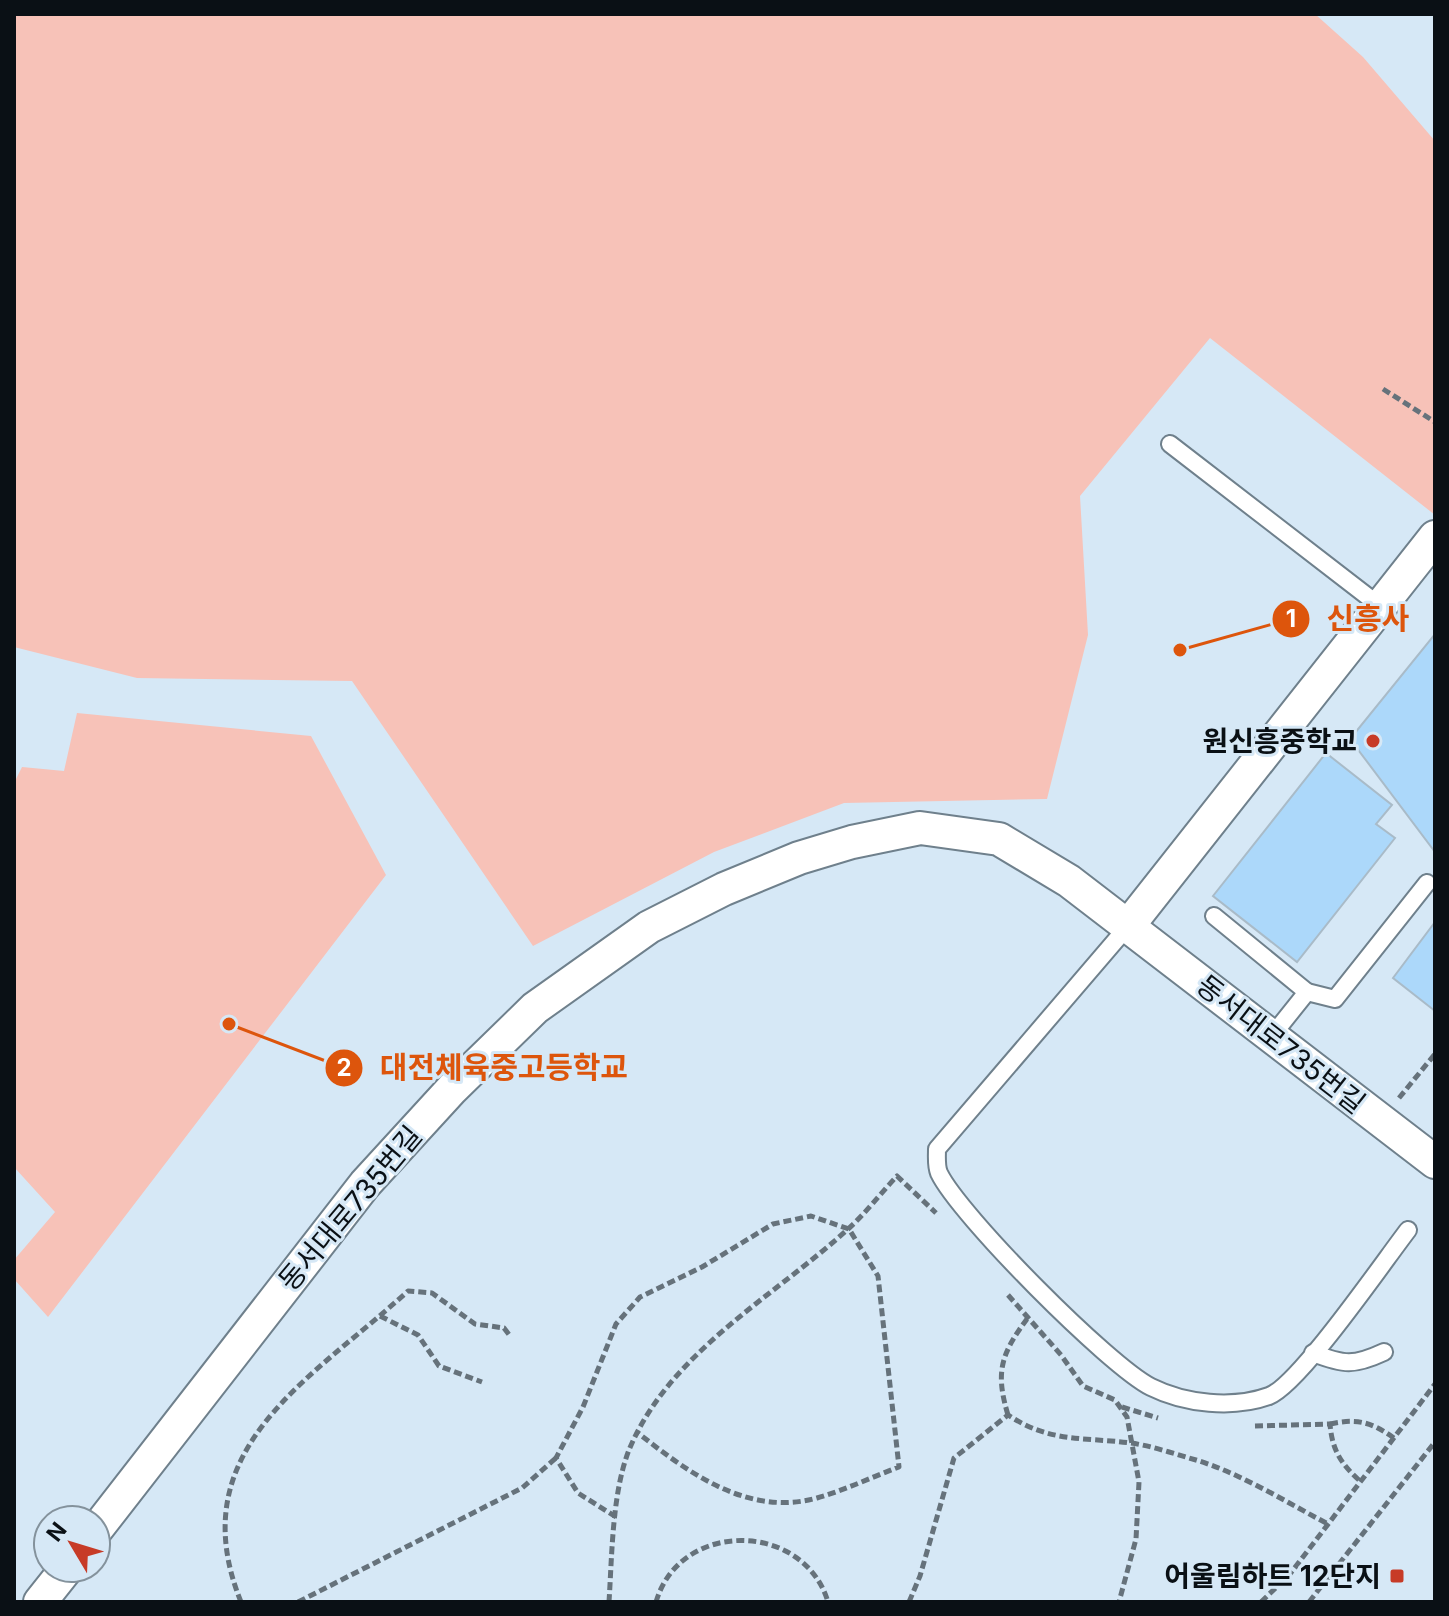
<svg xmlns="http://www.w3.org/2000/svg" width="1449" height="1616" font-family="Inter,'Noto Sans KR',sans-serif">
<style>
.green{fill:#f7c2b8}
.building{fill:#acd8fa;stroke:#a9bbc8;stroke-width:2}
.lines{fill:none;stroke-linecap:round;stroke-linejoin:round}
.lane-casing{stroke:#6f808c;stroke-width:20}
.street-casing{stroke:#6f808c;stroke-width:36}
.path{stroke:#66727b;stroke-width:5;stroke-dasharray:8 4;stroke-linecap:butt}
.lane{stroke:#fff;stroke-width:16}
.street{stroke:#fff;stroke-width:32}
.poi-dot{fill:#c73b27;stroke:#d6e8f6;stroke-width:3}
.labels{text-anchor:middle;stroke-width:6;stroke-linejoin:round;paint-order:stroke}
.poi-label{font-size:28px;font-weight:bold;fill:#0a1015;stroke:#d6e8f6;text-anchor:end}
.street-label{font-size:28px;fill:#0a1015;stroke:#d6e8f6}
.leader{fill:none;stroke:#dd550c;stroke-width:3}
.callout-dot{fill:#dd550c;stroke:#d6e8f6;stroke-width:3}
.mark-label{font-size:24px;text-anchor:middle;font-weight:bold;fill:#fff}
.callout-label{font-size:30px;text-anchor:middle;font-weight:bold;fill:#dd550c;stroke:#d6e8f6;stroke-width:6;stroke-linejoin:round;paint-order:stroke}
</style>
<rect width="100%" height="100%" fill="#d6e8f6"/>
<g class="green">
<path d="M14,14H1315L1363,57L1435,141V515L1210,338L1080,496L1088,635L1047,799L844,803L714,852L533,946L352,681L137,678L14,647Z"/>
<path d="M77,713L311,736L386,875L48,1317L14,1279V1260L55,1212L14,1167V783L22,767L64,771Z"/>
</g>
<g class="building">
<path d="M1435,634V852L1350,739Z"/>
<path d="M1326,753L1392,805L1376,824L1395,838L1297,962L1213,896Z"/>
<path d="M1435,922V1011L1393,978Z"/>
</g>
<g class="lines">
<defs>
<g id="lane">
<path d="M1170,444L1380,606"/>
<path d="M1214,916L1307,992"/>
<path d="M1128,926L937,1149C937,1157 936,1166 939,1173C959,1215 1109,1366 1151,1387C1185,1404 1233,1409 1269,1396C1299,1385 1384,1261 1408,1230"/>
<path d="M1271,1037L1307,992L1335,999L1427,883"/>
<path d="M1313,1353C1344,1365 1354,1366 1384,1352"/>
</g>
<g id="street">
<path d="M1128,926L1435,537"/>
<path d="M96,1530L365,1184L452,1089L535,1008L649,927L724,889L799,858L852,842L920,828L999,839L1069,881L1435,1162"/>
<path d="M40,1602L67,1568"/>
</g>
</defs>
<use href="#lane" class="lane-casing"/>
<use href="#street" class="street-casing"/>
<g class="path">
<path d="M1383,389L1435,422"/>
<path d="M1399,1098L1435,1054"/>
<path d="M1008,1295L1061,1355L1083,1386L1115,1400L1127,1417L1139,1482L1136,1539L1119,1602"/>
<path d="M380,1316L418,1335L439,1366L482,1382"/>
<path d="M1122,1407L1158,1418"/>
<path d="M1008,1415C995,1372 1001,1354 1027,1319"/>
<path d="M1330,1424C1357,1418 1371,1422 1394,1438"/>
<path d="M1255,1426L1330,1424C1332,1450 1341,1464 1360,1481"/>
<path d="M616,1517L578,1493L556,1458L583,1407L616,1324L640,1297L702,1267L773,1224L811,1216L849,1229L878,1276L899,1467C872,1477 845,1490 817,1498C748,1517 689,1473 638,1433"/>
<path d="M241,1602C179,1449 312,1379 408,1291L432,1293L475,1324L504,1328L510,1336"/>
<path d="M298,1602L522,1488L556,1458"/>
<path d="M609,1602C612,1556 612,1493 629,1450C669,1353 772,1298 847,1230C865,1214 880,1194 897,1176L936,1213"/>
<path d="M656,1602C680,1519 804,1521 828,1602"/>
<path d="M909,1602L920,1576L954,1458L1008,1415C1050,1443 1084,1437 1131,1443C1152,1446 1175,1454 1196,1460C1242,1474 1286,1502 1328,1524"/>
<path d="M1261,1602L1290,1574L1435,1384"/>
<path d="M1309,1602L1435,1442"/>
</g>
<use href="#lane" class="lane"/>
<use href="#street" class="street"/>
</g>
<g class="poi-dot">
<circle cx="1373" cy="741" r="8"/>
<rect x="1389" y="1568" width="16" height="16" rx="4"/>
</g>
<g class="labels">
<g class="poi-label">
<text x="1357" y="751">원신흥중학교</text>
<text x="1381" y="1586">어울림하트 12단지</text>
</g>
<g class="street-label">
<text transform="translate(1281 1044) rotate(38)" y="10">동서대로735번길</text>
<text transform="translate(350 1208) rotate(-50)" y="10">동서대로735번길</text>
</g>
</g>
<path class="leader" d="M1180 650L1291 619M229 1024L344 1068"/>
<g class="callout-dot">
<circle cx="1180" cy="650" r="8"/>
<circle cx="229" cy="1024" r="8"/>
<circle cx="1291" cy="619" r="20"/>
<circle cx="344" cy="1068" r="20"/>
</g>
<g class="mark-label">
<text x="1291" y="627">1</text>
<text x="344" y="1076">2</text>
</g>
<g class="callout-label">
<text x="1368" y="629">신흥사</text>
<text x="504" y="1078">대전체육중고등학교</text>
</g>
<rect width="1449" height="1616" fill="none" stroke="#0a1015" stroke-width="32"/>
<g transform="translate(72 1544) rotate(308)"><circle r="38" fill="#d6e8f6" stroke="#84929c" stroke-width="2"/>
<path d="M0-6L14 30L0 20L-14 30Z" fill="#c73b27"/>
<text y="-12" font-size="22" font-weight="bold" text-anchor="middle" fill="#0a1015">N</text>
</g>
</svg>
